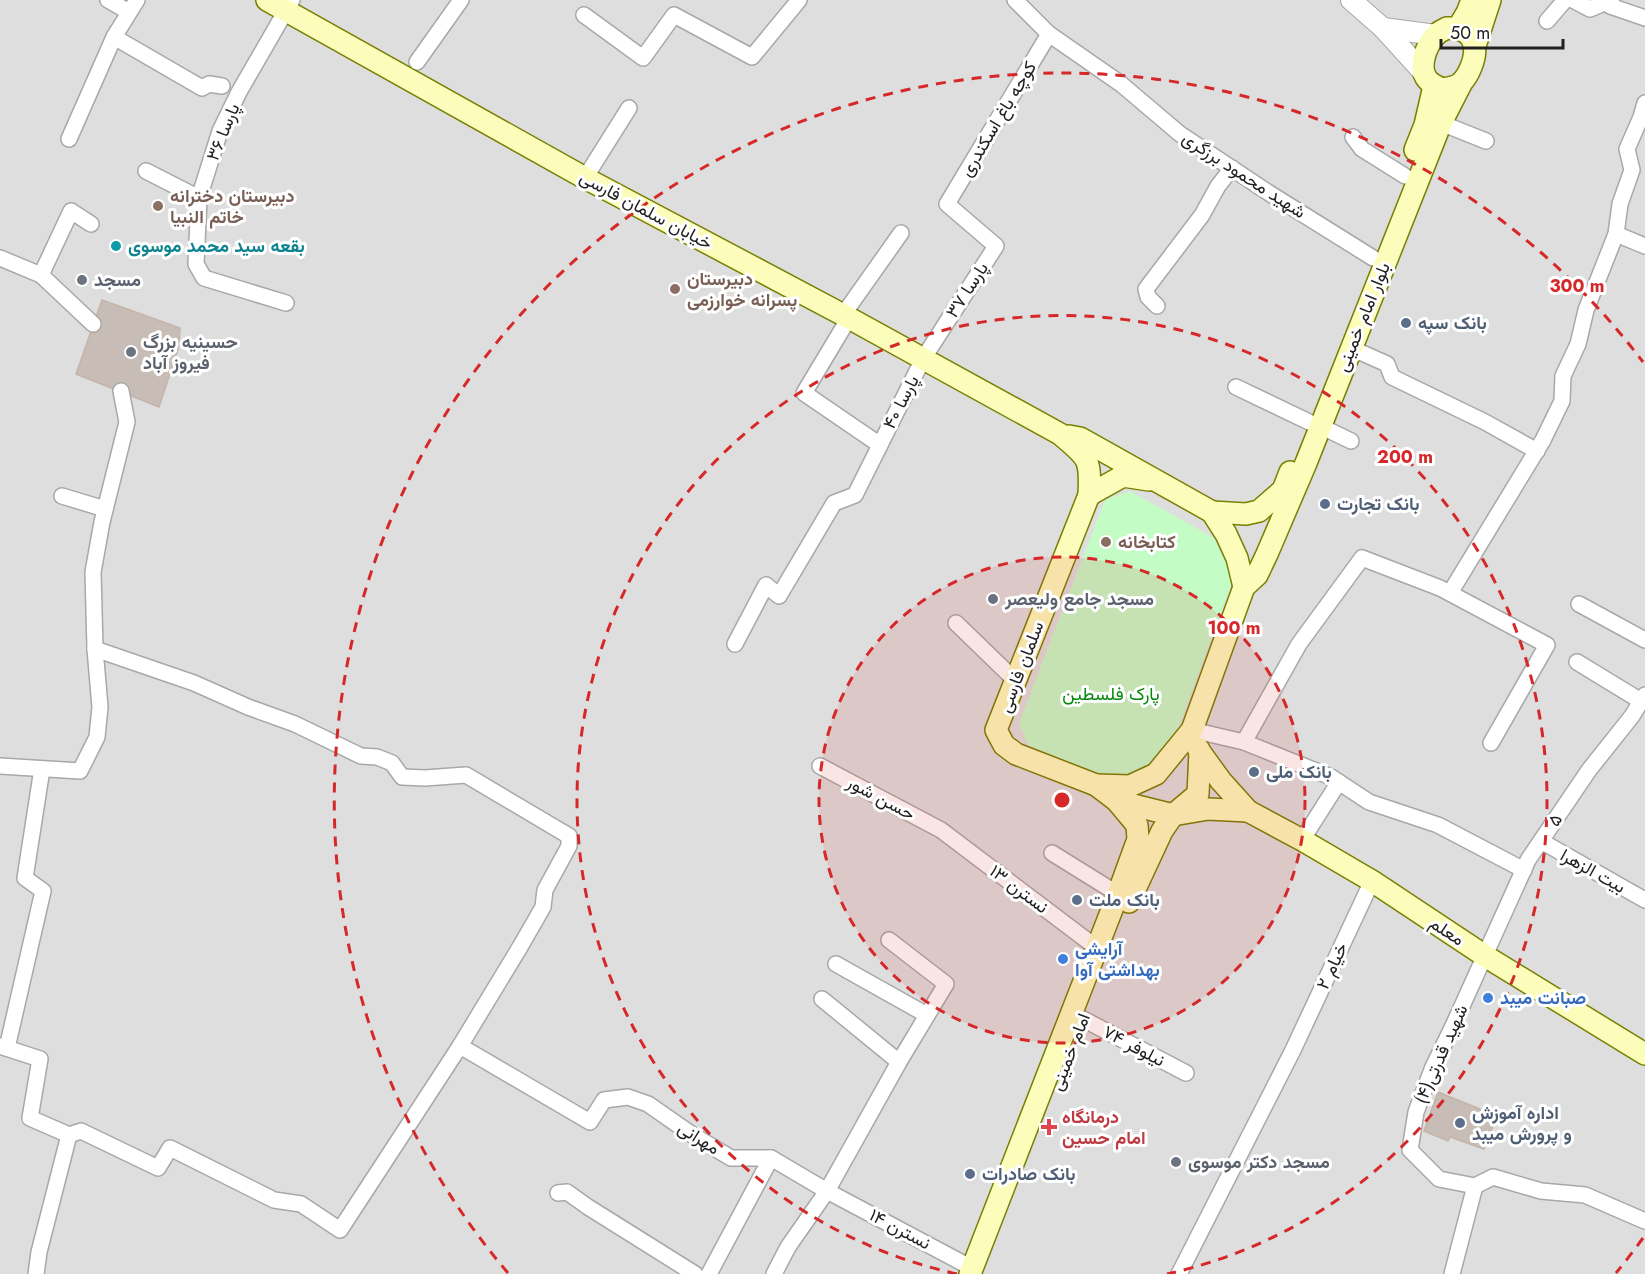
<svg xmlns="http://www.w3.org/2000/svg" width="1645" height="1274" font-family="Jost,Vazirmatn,sans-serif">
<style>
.residential{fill:#dfdede}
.park{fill:#c4fcc6}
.building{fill:#c7bdb6;stroke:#c5b4a9;stroke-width:1.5}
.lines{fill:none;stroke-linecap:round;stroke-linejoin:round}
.minor-casing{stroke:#a8a8a8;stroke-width:18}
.tertiary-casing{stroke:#a8a8a8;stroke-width:22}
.secondary-casing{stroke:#778000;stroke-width:24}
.minor{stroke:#fff;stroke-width:15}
.tertiary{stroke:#fff;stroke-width:20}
.secondary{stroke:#fcfdbb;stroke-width:21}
.ring{fill:none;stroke:#d62828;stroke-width:3;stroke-dasharray:10 8}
.education-dot{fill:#8d6e63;stroke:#fff;stroke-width:2}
.culture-dot{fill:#0f9aa8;stroke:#fff;stroke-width:2}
.worship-dot{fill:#6b7280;stroke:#fff;stroke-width:2}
.service-dot{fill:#5c6f8a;stroke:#fff;stroke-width:2}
.shop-dot{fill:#3f7fe0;stroke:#fff;stroke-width:2}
.health-dot{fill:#e0444e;stroke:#fff;stroke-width:2}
.labels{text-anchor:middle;stroke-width:6;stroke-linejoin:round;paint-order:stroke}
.street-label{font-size:18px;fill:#212121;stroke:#fff}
.education-label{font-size:18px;font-weight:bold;fill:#785e54;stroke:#fff;text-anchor:start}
.culture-label{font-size:18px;font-weight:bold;fill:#0d838f;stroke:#fff;text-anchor:start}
.worship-label{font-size:18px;font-weight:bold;fill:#5b616d;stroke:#fff;text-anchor:start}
.service-label{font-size:18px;font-weight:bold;fill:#4e5e75;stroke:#fff;text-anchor:start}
.park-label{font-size:18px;fill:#06880c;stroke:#fff}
.shop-label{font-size:18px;font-weight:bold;fill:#366cbe;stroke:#fff;text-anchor:start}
.health-label{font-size:18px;font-weight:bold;fill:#be3a42;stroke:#fff;text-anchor:start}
.centre{fill:#d62828;stroke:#fff;stroke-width:3}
.ring-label{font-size:18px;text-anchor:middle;font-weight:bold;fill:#d62828;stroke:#fff;stroke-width:6;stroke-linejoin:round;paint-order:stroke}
</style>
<rect width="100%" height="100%" fill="#f2eee8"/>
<rect class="residential" x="0" y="0" width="1645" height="1274"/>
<path class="park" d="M1130,491L1214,538L1233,579L1178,729L1151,771L1123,785L1028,745L1019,723L1105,500Z"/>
<g class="building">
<path d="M102,300L180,328L179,346L159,407L76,374Z"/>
<path d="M1438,1092L1497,1116L1484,1149L1450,1137L1448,1141L1424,1131Z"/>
</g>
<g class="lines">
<defs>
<g id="minor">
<path d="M108,0L129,12"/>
<path d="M1015,0L1049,34L1121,84L1180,134L1269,193L1373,258"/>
<path d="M1573,0L1590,9L1611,0"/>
<path d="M1611,0L1610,6L1645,18"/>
<path d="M584,15L643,58L674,15L752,57L799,0"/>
<path d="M1547,21L1565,0"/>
<path d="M114,37L202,88L209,84L222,86"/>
<path d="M417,62L461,0"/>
<path d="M1441,123L1486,141"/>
<path d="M1353,137L1362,149L1405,176"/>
<path d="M69,139L114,37L137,0"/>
<path d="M146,171L199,198"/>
<path d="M585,178L629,108"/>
<path d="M1616,234L1645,246"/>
<path d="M0,258L41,275L93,324"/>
<path d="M41,275L71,211L91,224"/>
<path d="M286,303L204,278L196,264L199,198L220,131L239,92L292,0"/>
<path d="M1157,306L1148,297L1146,289L1202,215L1218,186L1232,168"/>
<path d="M843,315L901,233"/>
<path d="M849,318L804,393L880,445"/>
<path d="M1351,348L1387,364L1392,377L1485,422L1537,451"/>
<path d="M1236,387L1309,422"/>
<path d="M1320,426L1351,441"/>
<path d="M62,496L105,509"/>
<path d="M1450,593L1543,440L1562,401L1563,376L1578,344L1586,310L1616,234L1620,204L1632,170L1627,149L1641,117L1645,103"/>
<path d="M1579,604L1645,640"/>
<path d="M956,623L1016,681"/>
<path d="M735,644L766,585L779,596L834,503L855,495L923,359L996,246L947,204L1049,34"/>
<path d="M1577,662L1641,701"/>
<path d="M1192,730L1244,742L1331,777L1369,802L1438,825L1524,870"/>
<path d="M1244,742L1299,644L1362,558L1440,588L1547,645L1491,743"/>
<path d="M0,766L80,771L97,737L100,707L95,649L93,572L102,522L127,422L121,391"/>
<path d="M820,766L941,830L1097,948"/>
<path d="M1302,840L1339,782"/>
<path d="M1541,841L1645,900"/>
<path d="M1052,853L1118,894"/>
<path d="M836,964L927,1015"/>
<path d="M822,999L899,1062"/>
<path d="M1083,1019L1186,1073"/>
<path d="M0,1046L40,1059L30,1118L69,1135L81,1131L158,1168L170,1148L274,1200L301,1204L340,1230L460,1046L520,947L543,907L545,890L569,846V836L466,775L425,778L402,777L392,763L377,757L361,756L295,724L248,707L194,683L95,649"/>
<path d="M460,1046L590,1122L604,1100L628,1097L648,1104L691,1134L731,1158H771L827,1191L972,1268"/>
<path d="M7,1048L43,891L25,878L42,769"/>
<path d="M1475,1186L1439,1179L1410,1150L1416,1112L1433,1067L1453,1026L1528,860L1589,770L1632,716L1645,695"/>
<path d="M1475,1186L1493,1177L1541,1191L1585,1195L1645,1221"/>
<path d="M558,1193L567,1192L588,1207L695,1274"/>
<path d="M36,1274L39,1252L69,1135"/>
<path d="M709,1274L771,1158"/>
<path d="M774,1274L788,1247L827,1191L899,1062L946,984L889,940"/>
<path d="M1179,1274L1293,1050L1372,881"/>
<path d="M1452,1274L1475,1186"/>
</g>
<g id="tertiary">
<path d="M1351,0L1383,28L1423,72"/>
<path d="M1383,28L1436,35"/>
</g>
<g id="secondary">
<path d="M267,0L585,178L849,318L1060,434C1088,458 1091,457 1089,495L996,730L1004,745L1016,754L1096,785L1117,801L1137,825L1138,839L1118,894L970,1274"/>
<path d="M1447,28C1472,27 1480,45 1471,67C1469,72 1465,79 1461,83C1456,87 1449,88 1443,89C1437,87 1431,84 1427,79C1418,67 1426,46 1435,36C1438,32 1443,30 1447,28Z"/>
<path d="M1458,28L1467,13L1472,0"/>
<path d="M1475,46L1490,0"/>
<path d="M1415,150L1425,125L1434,86"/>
<path d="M1069,436L1080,438L1212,512L1226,534L1237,558L1244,587"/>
<path d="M1089,495L1123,476L1149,480"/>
<path d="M1212,512L1246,514L1259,511L1283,490L1290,472"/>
<path d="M1198,748L1200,752L1221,781L1248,811L1302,840L1372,881L1485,956L1645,1054"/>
<path d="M1096,785L1130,786L1156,774L1192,730L1244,587L1257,575L1267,554L1306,463L1441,123L1462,82"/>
<path d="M1117,801L1173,815L1208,809L1248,811"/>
<path d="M1129,902L1162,831L1173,815L1198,794L1200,752"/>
</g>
</defs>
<use href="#minor" class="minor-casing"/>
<use href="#tertiary" class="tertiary-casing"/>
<use href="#secondary" class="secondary-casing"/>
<use href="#minor" class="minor"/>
<use href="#tertiary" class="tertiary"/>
<use href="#secondary" class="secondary"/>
</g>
<circle cx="1062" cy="800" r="243" fill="#d62828" fill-opacity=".12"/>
<g class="ring">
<circle cx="1062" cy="800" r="243"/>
<path d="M957 1274A485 485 0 1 1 1167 1274"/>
<path d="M1643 1238A728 728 0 0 1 1616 1273M508 1273A728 728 0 1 1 1643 362"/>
</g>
<g class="education-dot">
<circle cx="158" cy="206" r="6"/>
<circle cx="675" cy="289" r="6"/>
<circle cx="1106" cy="542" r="6"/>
</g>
<circle class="culture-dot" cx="116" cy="246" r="6"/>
<g class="worship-dot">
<circle cx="82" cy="280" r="6"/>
<circle cx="131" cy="352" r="6"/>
<circle cx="993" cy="599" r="6"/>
<circle cx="1176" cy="1162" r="6"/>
</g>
<g class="service-dot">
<circle cx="1406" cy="323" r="6"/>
<circle cx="1325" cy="504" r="6"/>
<circle cx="1254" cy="772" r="6"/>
<circle cx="1077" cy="900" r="6"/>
<circle cx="1460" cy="1123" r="6"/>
<circle cx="970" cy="1174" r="6"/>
</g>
<g class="shop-dot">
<circle cx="1063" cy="959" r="6"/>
<circle cx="1488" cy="998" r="6"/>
</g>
<path class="health-dot" d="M1046 1118h6v6h6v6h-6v6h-6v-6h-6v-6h6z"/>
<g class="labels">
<g class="street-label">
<text transform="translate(998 119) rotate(-59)" y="6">کوچه باغ اسکندری</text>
<text transform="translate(223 132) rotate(-68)" y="6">پارسا ۳۶</text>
<text transform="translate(1244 175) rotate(33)" y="6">شهید محمود برزگری</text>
<text transform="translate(646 210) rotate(28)" y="6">خیابان سلمان فارسی</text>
<text transform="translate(967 290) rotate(-57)" y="6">پارسا ۳۷</text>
<text transform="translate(1363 317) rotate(-68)" y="6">بلوار امام خمینی</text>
<text transform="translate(901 402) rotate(-63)" y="6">پارسا ۴۰</text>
<text transform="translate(1021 667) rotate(-69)" y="6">سلمان فارسی</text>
<text transform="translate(881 798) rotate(28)" y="6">حسن شور</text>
<text transform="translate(1555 820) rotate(-56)" y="6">۵</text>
<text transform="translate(1593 871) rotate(29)" y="6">بیت الزهرا</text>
<text transform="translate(1019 889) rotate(37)" y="6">نسترن ۱۳</text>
<text transform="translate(1447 931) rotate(33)" y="6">معلم</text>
<text transform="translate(1332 966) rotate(-65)" y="6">خیام ۲</text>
<text transform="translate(1134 1046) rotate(28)" y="6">نیلوفر ۷۴</text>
<text transform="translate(1070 1052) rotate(-69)" y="6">امام خمینی</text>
<text transform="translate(1441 1054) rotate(-66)" y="6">شهید قدرتی(۴)</text>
<text transform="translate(699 1138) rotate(32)" y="6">مهرانی</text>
<text transform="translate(900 1229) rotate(28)" y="6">نسترن ۱۴</text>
</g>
<g class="education-label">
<text x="170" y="202">دبیرستان دخترانه<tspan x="170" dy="21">خاتم النبیا</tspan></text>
<text x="687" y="285">دبیرستان<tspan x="687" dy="21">پسرانه خوارزمی</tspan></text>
<text x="1118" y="548">کتابخانه</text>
</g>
<g class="culture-label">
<text x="128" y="252">بقعه سید محمد موسوی</text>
</g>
<g class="worship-label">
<text x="94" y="286">مسجد</text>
<text x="143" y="348">حسینیه بزرگ<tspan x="143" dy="21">فیروز آباد</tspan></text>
<text x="1005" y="605">مسجد جامع ولیعصر</text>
<text x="1188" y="1168">مسجد دکتر موسوی</text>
</g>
<g class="service-label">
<text x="1418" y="329">بانک سپه</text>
<text x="1337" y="510">بانک تجارت</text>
<text x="1266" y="778">بانک ملی</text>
<text x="1089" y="906">بانک ملت</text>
<text x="1472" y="1119">اداره آموزش<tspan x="1472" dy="21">و پرورش میبد</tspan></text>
<text x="982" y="1180">بانک صادرات</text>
</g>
<g class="park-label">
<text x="1111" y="700">پارک فلسطین</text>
</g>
<g class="shop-label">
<text x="1075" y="955">آرایشی<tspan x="1075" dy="21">بهداشتی آوا</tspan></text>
<text x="1500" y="1004">صبانت میبد</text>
</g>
<g class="health-label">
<text x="1062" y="1123">درمانگاه<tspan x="1062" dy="21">امام حسین</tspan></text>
</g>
</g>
<circle cx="1062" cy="800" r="9" class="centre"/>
<g class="ring-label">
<text x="1577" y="292">300 m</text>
<text x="1405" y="463">200 m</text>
<text x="1234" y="634">100 m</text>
</g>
<path d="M1441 39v9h122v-9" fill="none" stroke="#212121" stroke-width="3"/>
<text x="1450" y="39" font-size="18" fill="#212121" stroke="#ffffff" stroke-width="4.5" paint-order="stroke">50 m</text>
</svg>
